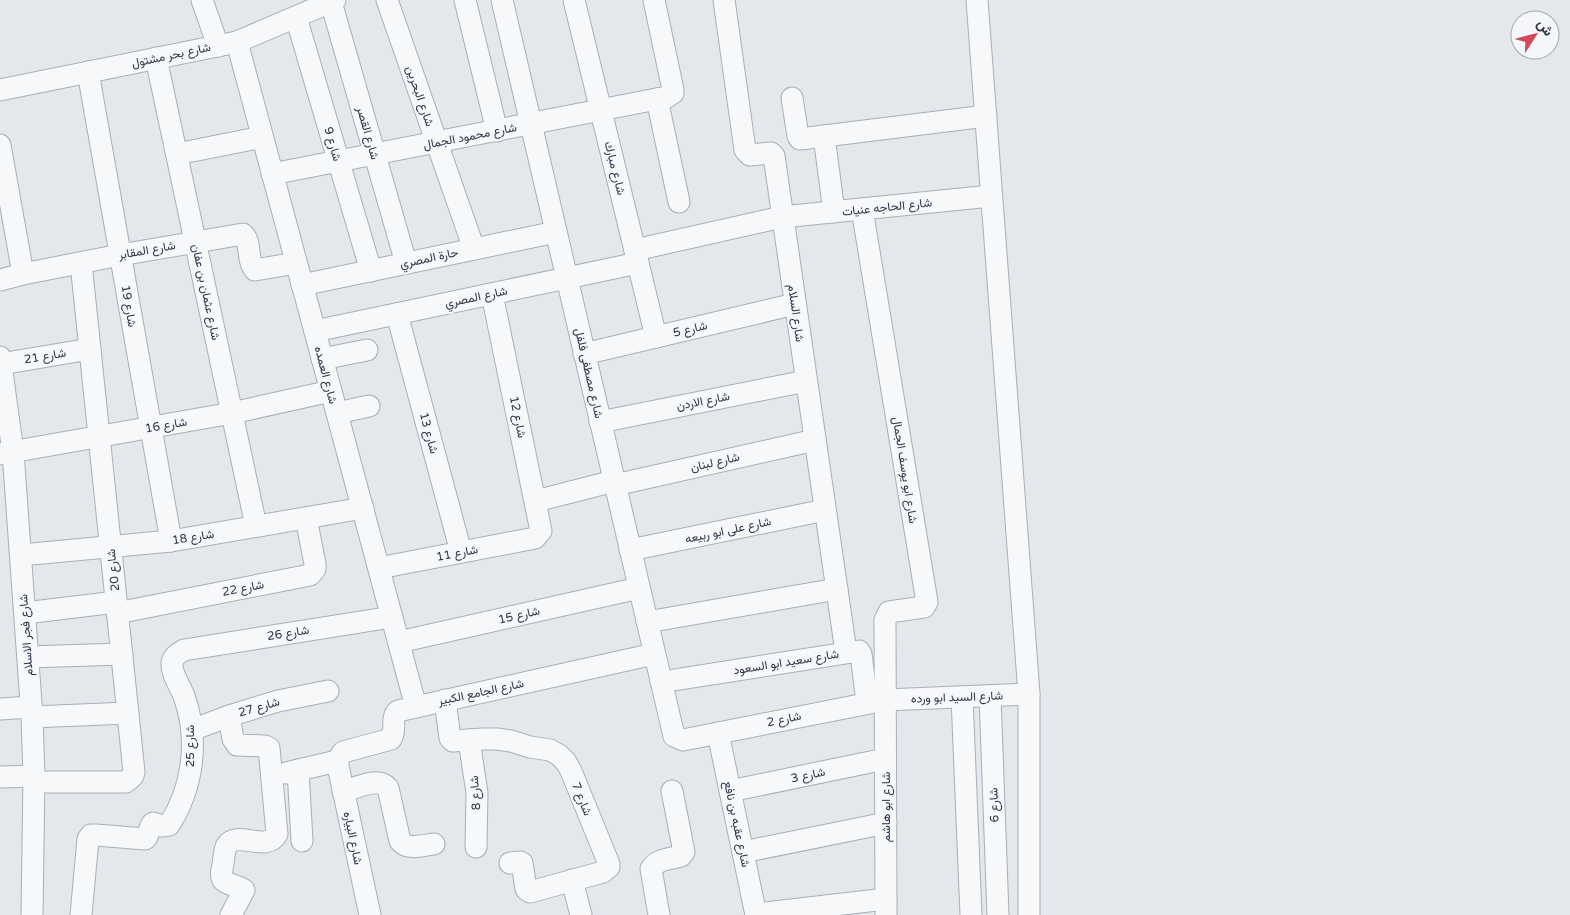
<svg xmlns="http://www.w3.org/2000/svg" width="1570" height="915" font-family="'Varela Round',Vazirmatn,sans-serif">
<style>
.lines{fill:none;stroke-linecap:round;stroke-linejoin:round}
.minor-casing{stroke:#a9aeb7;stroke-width:23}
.minor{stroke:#f7f8fa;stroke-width:21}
.labels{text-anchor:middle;stroke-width:4;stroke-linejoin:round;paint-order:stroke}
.street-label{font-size:12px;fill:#2b3445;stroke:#f4f6f9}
</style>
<rect width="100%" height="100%" fill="#e4e7ec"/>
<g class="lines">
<defs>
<g id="minor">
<path d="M202,0L218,46"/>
<path d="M387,0L474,249"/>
<path d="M465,0L497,131"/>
<path d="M502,0L674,736L683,740L885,700L1029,694"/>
<path d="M574,0L656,337"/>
<path d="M724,0L745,150L750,155L771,153L774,156L846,652"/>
<path d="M977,0L1029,694V915"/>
<path d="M331,2L406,263"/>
<path d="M296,17L371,271"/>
<path d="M237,42L416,707"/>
<path d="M156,58L256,526"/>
<path d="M88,72L171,541"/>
<path d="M0,90L237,42L335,0"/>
<path d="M792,98L798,136L800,139L986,116"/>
<path d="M657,99L679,202"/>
<path d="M824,136L834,212"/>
<path d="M0,145L23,274"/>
<path d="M177,154L262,137"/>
<path d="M272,174L667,97L673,93V90L654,0"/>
<path d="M862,209L927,602L924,607L889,612L885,620L886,915"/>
<path d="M635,250L782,217L991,196"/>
<path d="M0,280L23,274L120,255L243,234C252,242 246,260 255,270L296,263"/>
<path d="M302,285L556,232"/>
<path d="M397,314L461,552"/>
<path d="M315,331L638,263"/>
<path d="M584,354L795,304"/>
<path d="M0,357L13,452L32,717L34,776L32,915"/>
<path d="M322,359L367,350"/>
<path d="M1,364L90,349"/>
<path d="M337,413L369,406"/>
<path d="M600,422L806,381"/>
<path d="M0,454L232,413L331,391"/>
<path d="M615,485L815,440"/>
<path d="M536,501L614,481"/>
<path d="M630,550L825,510"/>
<path d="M21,555L171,541L363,508"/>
<path d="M379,568L535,538L541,531L492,294"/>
<path d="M25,613L116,602"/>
<path d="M117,613L310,575L315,569V564L306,518"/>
<path d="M647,622L837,589"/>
<path d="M399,642L639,588"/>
<path d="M28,657L122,654"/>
<path d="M661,682L859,651L861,654L867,702"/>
<path d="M990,696L998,915"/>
<path d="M962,697L971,915"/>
<path d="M445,700L450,738L453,741L483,739H497L511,741L530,747L550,750L559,755L566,762L571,771L609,864V867L603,872L530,892L526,889L522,863L520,862L510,863"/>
<path d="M0,709L31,707"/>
<path d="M229,716L233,739L237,745L265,746L269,748L277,834C267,853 237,830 227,845C224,850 224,858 223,864C222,869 220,875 223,880C228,885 239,886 244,890L231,915"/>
<path d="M32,717L128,713"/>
<path d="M192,730L229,716L278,701L328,691"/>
<path d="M718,733L756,915"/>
<path d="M469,740L477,793L476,847"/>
<path d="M337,761L343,752L391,739C397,730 390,718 398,711L654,654"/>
<path d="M337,761L370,915"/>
<path d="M298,770L302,841"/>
<path d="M286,773L337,761"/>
<path d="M0,777L34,776"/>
<path d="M34,782H126L133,776L134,772L81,263"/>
<path d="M730,791L885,759"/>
<path d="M343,792C356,788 378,776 388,788L400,841C408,851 423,845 434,844"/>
<path d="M743,852L886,823"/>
<path d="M572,880L581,915"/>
<path d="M756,914L886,899"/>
<path d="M81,915L88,839L91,835H96L145,839C150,835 148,828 153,823L162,826L169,825C193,788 199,741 185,699C182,688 171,675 172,663C173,656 179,653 184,650L392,617"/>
<path d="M659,915L651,869C656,859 671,859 681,856L684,852L672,791"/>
</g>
</defs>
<use href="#minor" class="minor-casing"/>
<use href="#minor" class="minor"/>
</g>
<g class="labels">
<g class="street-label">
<text transform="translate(171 55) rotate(-12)" y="4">شارع بحر مشتول</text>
<text transform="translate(420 96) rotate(71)" y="4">شارع البحرين</text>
<text transform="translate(368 133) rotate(74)" y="4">شارع القصر</text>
<text transform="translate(470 136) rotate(-11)" y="4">شارع محمود الجمال</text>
<text transform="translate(333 144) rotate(74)" y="4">شارع 9</text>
<text transform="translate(615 168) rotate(76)" y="4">شارع مبارك</text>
<text transform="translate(887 207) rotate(-6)" y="4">شارع الحاجه عنيات</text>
<text transform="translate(147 250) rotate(-10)" y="4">شارع المقابر</text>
<text transform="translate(429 258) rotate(-12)" y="4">حارة المصري</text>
<text transform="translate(206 292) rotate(78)" y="4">شارع عثمان بن عفان</text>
<text transform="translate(476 297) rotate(-12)" y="4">شارع المصري</text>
<text transform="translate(129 306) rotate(80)" y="4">شارع 19</text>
<text transform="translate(796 313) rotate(82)" y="4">شارع السلام</text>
<text transform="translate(690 329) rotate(-13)" y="4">شارع 5</text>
<text transform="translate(45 356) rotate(-10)" y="4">شارع 21</text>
<text transform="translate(589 373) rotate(77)" y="4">شارع مصطفى فلفل</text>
<text transform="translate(326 375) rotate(75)" y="4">شارع العمده</text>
<text transform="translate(703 401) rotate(-11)" y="4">شارع الاردن</text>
<text transform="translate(518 417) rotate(78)" y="4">شارع 12</text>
<text transform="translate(166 425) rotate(-10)" y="4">شارع 16</text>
<text transform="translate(429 433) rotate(75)" y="4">شارع 13</text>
<text transform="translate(715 462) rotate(-13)" y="4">شارع لبنان</text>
<text transform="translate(905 470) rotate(81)" y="4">شارع ابو يوسف الجمال</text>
<text transform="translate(728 530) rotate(-12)" y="4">شارع على ابو ربيعه</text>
<text transform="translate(193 537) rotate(-9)" y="4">شارع 18</text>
<text transform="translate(457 553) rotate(-11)" y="4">شارع 11</text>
<text transform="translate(113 570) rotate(-96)" y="4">شارع 20</text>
<text transform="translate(243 588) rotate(-11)" y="4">شارع 22</text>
<text transform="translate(519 615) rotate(-13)" y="4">شارع 15</text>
<text transform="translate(288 633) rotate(-9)" y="4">شارع 26</text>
<text transform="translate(26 635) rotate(-94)" y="4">شارع فجر الاسلام</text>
<text transform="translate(786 662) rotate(-9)" y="4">شارع سعيد ابو السعود</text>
<text transform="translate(481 692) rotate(-12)" y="4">شارع الجامع الكبير</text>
<text transform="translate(957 697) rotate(-2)" y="4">شارع السيد ابو ورده</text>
<text transform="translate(259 707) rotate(-16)" y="4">شارع 27</text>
<text transform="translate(784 719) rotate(-12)" y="4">شارع 2</text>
<text transform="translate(190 746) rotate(-90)" y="4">شارع 25</text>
<text transform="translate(808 775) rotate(-12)" y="4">شارع 3</text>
<text transform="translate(475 793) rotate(-94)" y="4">شارع 8</text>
<text transform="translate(582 799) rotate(68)" y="4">شارع 7</text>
<text transform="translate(994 805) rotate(-92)" y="4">شارع 6</text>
<text transform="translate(886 807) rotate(-90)" y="4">شارع ابو هاشم</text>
<text transform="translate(737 824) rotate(78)" y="4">شارع عقبه بن نافع</text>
<text transform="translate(353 838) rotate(78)" y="4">شارع البياره</text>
</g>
</g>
<g transform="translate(1535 35) rotate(54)"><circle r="24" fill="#f4f6f9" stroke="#a4a8b1"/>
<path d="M0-4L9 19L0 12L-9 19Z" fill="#d1495b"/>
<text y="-8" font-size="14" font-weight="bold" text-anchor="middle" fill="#2b3445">ش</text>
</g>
</svg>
